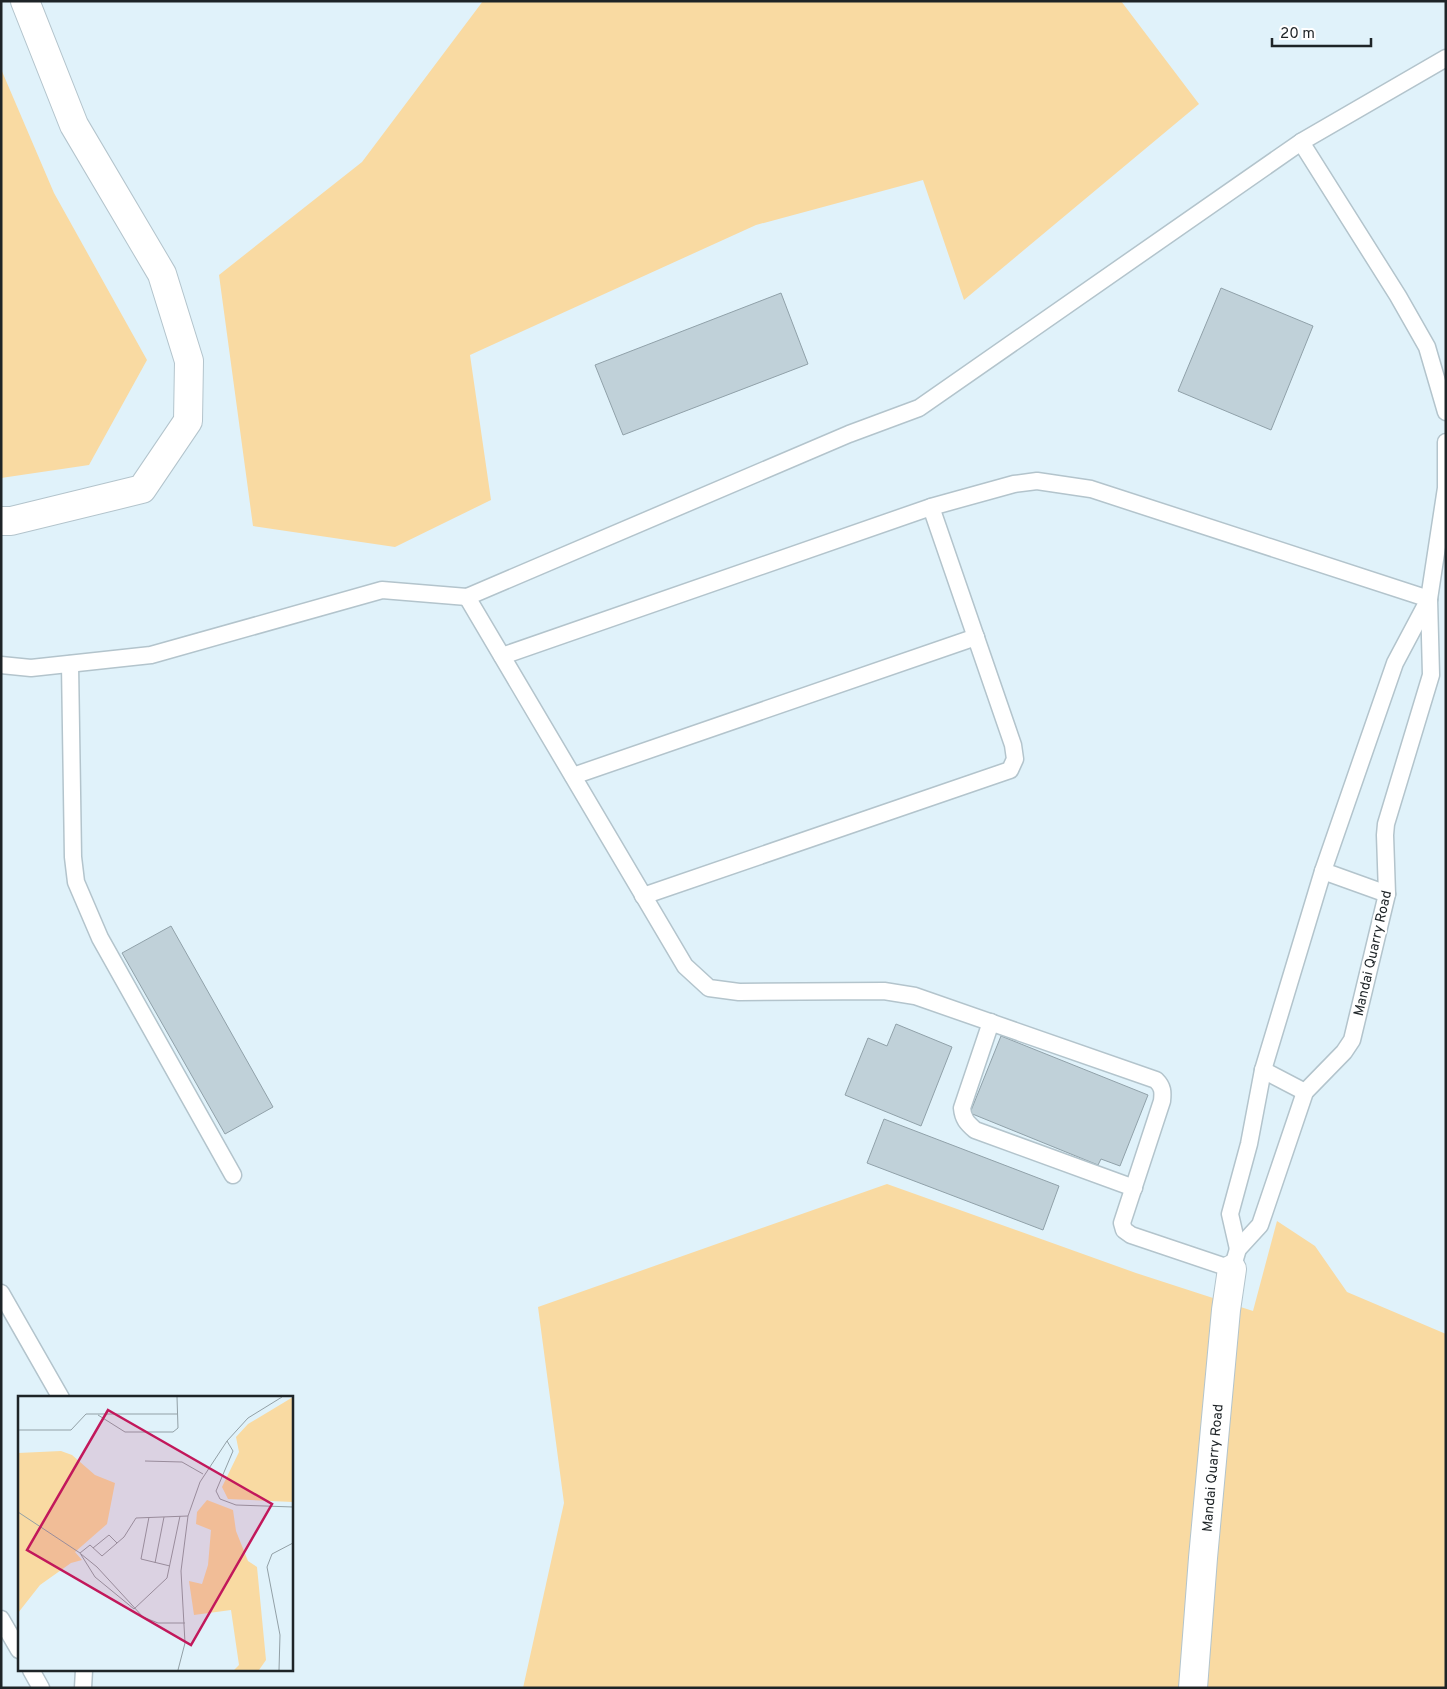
<svg xmlns="http://www.w3.org/2000/svg" width="1447" height="1689" font-family="Overpass,sans-serif">
<style>
.green{fill:#f9daa2}
.building{fill:#c0d1d9;stroke:#90a1a9}
.lines{fill:none;stroke-linecap:round;stroke-linejoin:round}
.service-casing{stroke:#b3c4cc;stroke-width:19}
.minor-casing{stroke:#b3c4cc;stroke-width:30}
.service{stroke:#fff;stroke-width:16}
.minor{stroke:#fff;stroke-width:28}
.labels{text-anchor:middle;stroke-width:4.5;stroke-linejoin:round;paint-order:stroke}
.street-label{font-size:14px;fill:#1e2427;stroke:#fff}
.inset-road{fill:none;stroke:#92a0a6;stroke-width:1}
.view{fill:#c2185b;fill-opacity:0.15;stroke:#c2185b;stroke-width:2.5}
.inset-edge{fill:none;stroke:#1e2427;stroke-width:2.5}
</style>
<rect width="100%" height="100%" fill="#e0f2fa"/>
<g class="green">
<path d="M483,1H1121L1199,104L964,300L923,180L756,225L470,355L491,500L395,547L253,526L219,275L362,162Z"/>
<path d="M1,69L54,193L147,360L89,465L1,478Z"/>
<path d="M887,1184L1136,1273L1253,1311L1277,1221L1315,1246L1347,1292L1446,1334V1688H523L564,1503L538,1307Z"/>
</g>
<g class="building">
<path d="M1221,288L1313,326L1271,430L1178,391Z"/>
<path d="M781,293L808,364L623,435L595,365Z"/>
<path d="M171,926L273,1107L225,1134L122,953Z"/>
<path d="M896,1024L952,1047L921,1126L845,1095L868,1038L887,1046Z"/>
<path d="M1001,1036L1148,1095L1120,1166L1101,1159L1098,1165L970,1113Z"/>
<path d="M884,1119L1059,1186L1043,1230L867,1163Z"/>
</g>
<g class="lines">
<defs>
<g id="service">
<path d="M1301,142L1398,296L1427,347L1446,412"/>
<path d="M467,597L685,966L709,988L739,992L884,991L915,996L1156,1080C1163,1087 1163,1092 1162,1101L1122,1223L1124,1230L1131,1235L1232,1269L1238,1249L1260,1225L1305,1092L1344,1052L1352,1040L1387,894L1385,835L1386,824L1431,675L1429,599"/>
<path d="M502,656L931,507L1014,484L1037,481L1091,489L1429,599"/>
<path d="M70,664L73,857L76,882L100,938L233,1175"/>
<path d="M1,665L31,668L151,655L382,590L467,597L849,434L919,408L1301,142L1446,58"/>
<path d="M573,776L976,637"/>
<path d="M1323,871L1387,894"/>
<path d="M643,896L1010,770L1015,759L1013,745L931,507"/>
<path d="M991,1022L962,1108C963,1119 967,1123 975,1130L1134,1188"/>
<path d="M1263,1070L1305,1092"/>
<path d="M1238,1249L1230,1214L1249,1144L1263,1070L1323,871L1395,663L1429,599L1446,488V442"/>
<path d="M1,1293L61,1398"/>
<path d="M1,1619L19,1650"/>
<path d="M31,1670L41,1688"/>
<path d="M83,1688L84,1670"/>
</g>
<g id="minor">
<path d="M1,521H11L142,489L188,421L189,361L162,274L74,125L25,1"/>
<path d="M1193,1688L1203,1558L1226,1310L1232,1269"/>
</g>
</defs>
<use href="#service" class="service-casing"/>
<use href="#minor" class="minor-casing"/>
<use href="#service" class="service"/>
<use href="#minor" class="minor"/>
</g>
<g class="labels">
<g class="street-label">
<text transform="translate(1372 953) rotate(-77)" y="5">Mandai Quarry Road</text>
<text transform="translate(1212 1468) rotate(-85)" y="5">Mandai Quarry Road</text>
</g>
</g>
<g transform="translate(18 1396)">
<rect width="275" height="275" fill="#e0f2fa"/>
<path d="M275,1V106L210,103L204,91L221,56L218,41L230,28ZM43,55L54,59L77,79L97,87L89,128L57,156L64,164L53,167L22,189L0,217V57ZM189,104L215,114L218,135L230,165L239,171L248,264L241,274H216L221,269L213,214L176,219L171,185L184,188L190,169L193,134L178,128L179,116Z" fill="#f9daa2"/>
<path class="inset-road" d="M80,19L107,36H155L160,32L159,1M0,34H53L68,18H159M209,45L215,55L198,95L202,103L218,109L275,111M127,65L164,66L185,78M0,116L62,157L77,181L116,213M131,121L123,163L152,170M75,152L91,139L99,147M62,157L72,149L84,160L106,141L118,122L170,120M63,158L79,171L125,221L140,227H167M137,167L146,121M116,213L149,182L162,120M160,274L167,247L163,175L170,120L182,86L209,45L230,22L264,1M261,274L262,239L249,171L254,158L275,147"/>
<path class="view" d="M90,14L254,108L173,249L9,154Z"/>
<rect width="275" height="275" class="inset-edge"/>
</g>
<rect width="1447" height="1689" fill="none" stroke="#1e2427" stroke-width="5"/>
<path d="M1272 38v8h99v-8" fill="none" stroke="#1e2427" stroke-width="2.5"/>
<text x="1280" y="38" font-size="15" fill="#1e2427" stroke="#ffffff" stroke-width="4" paint-order="stroke">20 m</text>
</svg>
